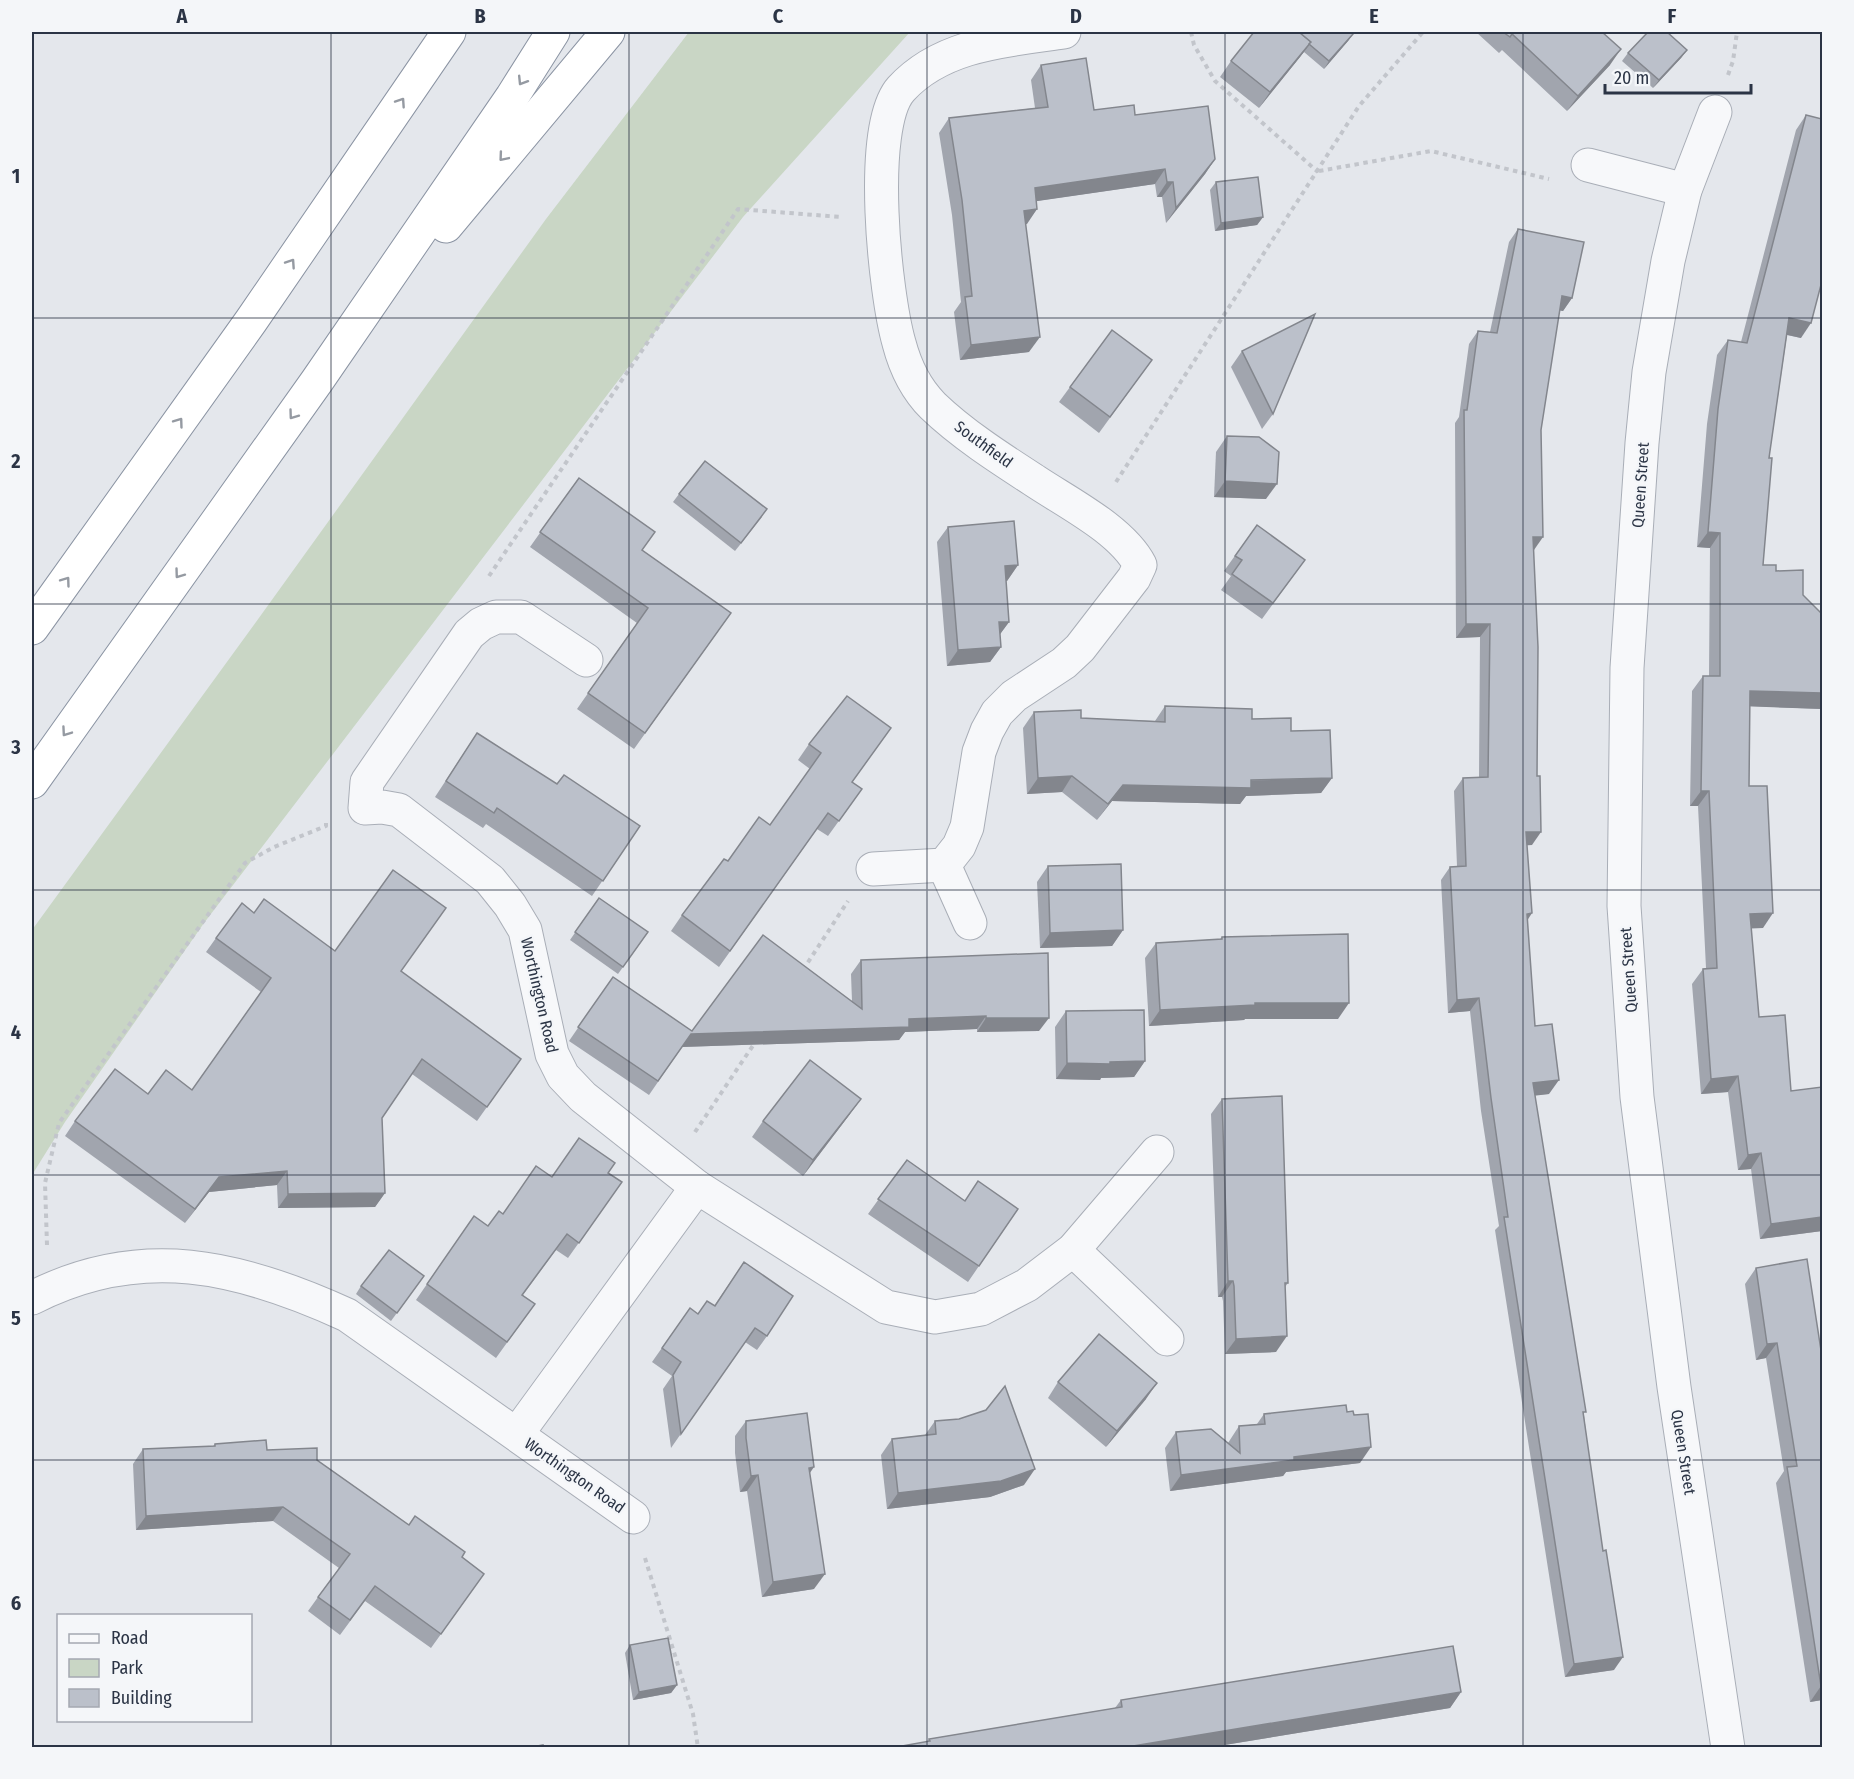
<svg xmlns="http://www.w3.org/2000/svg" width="1854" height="1779" font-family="'Fira Sans Condensed',sans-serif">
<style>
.green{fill:#c9d6c5}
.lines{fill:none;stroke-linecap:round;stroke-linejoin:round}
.minor-casing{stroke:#a9aeb7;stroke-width:35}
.trunk-casing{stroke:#8b94a3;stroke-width:35}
.path{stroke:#c2c5cb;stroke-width:4;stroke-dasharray:4.5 4.5;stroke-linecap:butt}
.minor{stroke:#f7f8fa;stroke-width:33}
.trunk{stroke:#fff;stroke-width:33}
.wall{fill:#a1a5ae}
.shaded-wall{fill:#83868d}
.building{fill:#bbc0ca;stroke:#83868d;stroke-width:1.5}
.oneway{stroke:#959aa2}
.grid{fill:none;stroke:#2b3445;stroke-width:1.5;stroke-opacity:0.55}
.labels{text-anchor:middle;stroke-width:4.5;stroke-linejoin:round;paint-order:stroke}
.street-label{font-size:16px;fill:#2b3445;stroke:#f4f6f9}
.neatline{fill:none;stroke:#2b3445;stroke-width:2}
.grid-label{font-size:20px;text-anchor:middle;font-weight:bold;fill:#2b3445}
</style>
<rect width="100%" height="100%" fill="#e4e7ec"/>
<path class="green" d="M689,32H910L743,217L204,923L65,1122L32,1175V930L256,622L546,219Z"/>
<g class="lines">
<defs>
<g id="minor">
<path d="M1715,112L1685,190L1668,261L1649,372L1642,443L1627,668L1624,906L1637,1097L1674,1387L1728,1748"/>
<path d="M1588,165L1685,190"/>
<path d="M586,660L521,617H496L481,624L469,634L367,782L365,808L382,807L399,810L490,880L510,905L525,930L552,1054L563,1076L583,1097L697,1187"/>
<path d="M944,865L970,923"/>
<path d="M873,869L944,865L959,846L967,827L979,752L987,731L997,713L1014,696L1064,663L1080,648L1134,578L1140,565C1122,530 1068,503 1035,481C1001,459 962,434 933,406C916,389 905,366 899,343C885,294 867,127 901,89C942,44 1007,40 1064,32"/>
<path d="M1073,1250L1167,1339"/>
<path d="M32,1298C141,1242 240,1266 347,1315L633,1517"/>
<path d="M517,1434L697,1187L886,1307L935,1317L981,1309L1027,1285L1073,1250L1157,1152"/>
</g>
<g id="trunk">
<path d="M446,226L608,32"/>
<path d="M32,628L251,321L449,32"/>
<path d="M32,782L317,381L512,97L553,32"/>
</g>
</defs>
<use href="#minor" class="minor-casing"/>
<use href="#trunk" class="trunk-casing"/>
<g class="path">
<path d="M1191,32L1194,45L1215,81L1318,172"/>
<path d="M1728,75L1733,61L1737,32"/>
<path d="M1319,171L1431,151L1549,179"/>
<path d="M1116,482L1359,106L1423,32"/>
<path d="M489,576L738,209L841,217"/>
<path d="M803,970L848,901"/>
<path d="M695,1132L756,1041"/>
<path d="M47,1245L45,1183L59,1123L245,863L274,847L326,826V823"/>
<path d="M645,1558L693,1714L698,1748"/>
</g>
<use href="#minor" class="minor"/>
<use href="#trunk" class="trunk"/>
</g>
<g class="wall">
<path d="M1476,32H1602L1610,65L1567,111L1502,50L1499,53Z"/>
<path d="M1353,34L1348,41L1324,69L1304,52L1259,108L1220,77L1231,61Z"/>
<path d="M1687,50L1681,58L1653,88L1622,61L1628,53Z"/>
<path d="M1041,65L1094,110L1135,115L1215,159L1205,174L1166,223L1162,197H1157L1155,184L1036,201L1037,209L1026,224L1029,352L960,360L954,312L961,302L952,215L939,133L949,118L1035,108L1031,80Z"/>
<path d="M1806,115L1801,338L1787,335L1769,458L1763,565L1776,571L1803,595L1822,709L1750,706L1749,786L1763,928H1751L1759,1017L1791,1091L1822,1087V1231L1760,1239L1751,1169L1738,1170L1728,1092L1701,1094L1692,984L1703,969L1706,968L1698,806H1690L1692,691L1703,676H1709L1710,548L1697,547L1707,424L1717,355L1728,340L1741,342L1796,130Z"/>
<path d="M1216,182L1263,217L1257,225L1215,231L1210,190Z"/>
<path d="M1518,229L1572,298L1563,311L1559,310L1541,430L1534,550L1532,845H1527V920L1535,1026L1549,1094L1535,1095L1584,1415L1614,1670L1565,1677L1495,1230L1499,1226L1481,1111L1470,1011L1448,1013L1441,880L1450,867L1457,866L1454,791L1463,778L1479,777L1480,637L1456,638L1455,423L1459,417L1469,344L1478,331L1490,332L1509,242Z"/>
<path d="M1242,351L1273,414L1262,429L1231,367Z"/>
<path d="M1141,375L1099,433L1059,402L1070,387Z"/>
<path d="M1227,436L1266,499L1214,497L1216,452Z"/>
<path d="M579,478L642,550L731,613L634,749L577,709L637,623L530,547Z"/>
<path d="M679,494L762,517L735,551L673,502Z"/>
<path d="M1257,525L1305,560L1262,619L1221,590L1231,576L1224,571Z"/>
<path d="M948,527L1018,565L1007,581H1006L1009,622L1000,634L1001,647L990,662L947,666L937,542Z"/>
<path d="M1165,706L1252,719L1291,731L1332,778L1321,793L1246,796L1240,804L1112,801L1097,820L1062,792L1027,794L1023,728L1034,712L1081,718L1155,721Z"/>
<path d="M891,728L852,782L862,789L828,836L817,829L719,967L671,931L682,915L728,861L770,825L810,769L798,760L809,744Z"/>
<path d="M477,733L557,784L640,826L592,896L486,824L483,828L435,797Z"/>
<path d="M1048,866L1123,930L1112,946L1040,948L1037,882Z"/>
<path d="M599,898L648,932L618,974L570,940Z"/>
<path d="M1222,937L1338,1019H1245L1244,1020L1149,1026L1145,958L1156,943L1220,939Z"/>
<path d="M216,938L335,951L401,972L521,1059L477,1121L412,1074L382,1118L385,1193L375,1207L278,1208L277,1185L209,1192L185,1223L65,1136L75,1121L148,1094L192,1090L261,992L206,952Z"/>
<path d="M861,960L1039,1031L977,1032V1029L905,1032L899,1040L682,1047L649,1095L569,1041L613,977L692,1031L852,1001L851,974Z"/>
<path d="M1066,1011L1145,1061L1134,1077L1101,1078L1100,1080L1056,1079L1055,1027Z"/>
<path d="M1222,1099L1288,1283L1285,1287L1276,1352L1225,1354L1223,1301L1222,1297H1218L1211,1114Z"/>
<path d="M850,1114L803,1176L752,1137L763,1121Z"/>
<path d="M907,1160L964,1201L1018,1209L968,1282L868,1214Z"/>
<path d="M608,1173L622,1182L568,1258L556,1250L523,1295L535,1304L496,1358L416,1300L474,1216L488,1226L552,1177Z"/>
<path d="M1807,1259L1822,1700L1810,1702L1776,1483L1784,1471L1766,1358L1756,1360L1745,1284L1756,1268Z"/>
<path d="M744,1262L767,1336L757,1350L745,1342L671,1448L663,1389L672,1376L652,1362L690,1308L698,1314L714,1306Z"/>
<path d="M424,1276L391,1321L356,1294L361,1286Z"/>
<path d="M1058,1382L1146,1399L1106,1447L1048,1398Z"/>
<path d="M1347,1412L1360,1463L1286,1472L1283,1476L1170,1491L1165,1448L1176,1432L1228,1443L1239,1426L1257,1424L1264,1414Z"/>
<path d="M746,1421L810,1474L814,1589L762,1597L747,1491L740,1492L735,1453V1436Z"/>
<path d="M935,1421L1024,1485L990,1497L887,1509L881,1455L892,1439L925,1435Z"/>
<path d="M215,1444L267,1450L317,1460L409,1525L462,1557L484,1574L431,1648L365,1601L340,1635L308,1611L339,1568L273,1521L136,1530L133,1464L143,1449L213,1446Z"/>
<path d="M630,1645L677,1685L671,1693L633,1700L625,1653Z"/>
<path d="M1461,1692L1450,1708L1206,1748H891L927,1742L929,1739L1115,1708L1121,1700Z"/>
</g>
<g class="shaded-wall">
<path d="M1353,34L1348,41L1324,69L1329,61Z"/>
<path d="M1311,42L1300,57L1259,108L1270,92Z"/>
<path d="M1621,49L1610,65L1567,111L1578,96Z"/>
<path d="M1687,50L1681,58L1653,88L1659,80Z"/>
<path d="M1215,159L1205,174L1166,223L1176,208Z"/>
<path d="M1165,169L1155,184L1024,203L1035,188Z"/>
<path d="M1167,182H1173L1162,197H1157Z"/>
<path d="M1037,209L1027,224L1014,226L1024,211Z"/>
<path d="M1263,217L1257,225L1215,231L1221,223Z"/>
<path d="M1562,296L1572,298L1563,311L1552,309Z"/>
<path d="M1789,318L1811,323L1801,338L1779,333Z"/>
<path d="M1040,337L1029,352L960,360L971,345Z"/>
<path d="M1225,481L1277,484L1266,499L1214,497Z"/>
<path d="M1708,532L1720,533L1710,548L1697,547Z"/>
<path d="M1533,537H1543L1534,550Z"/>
<path d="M1018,565L1007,581L994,582L1005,566Z"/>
<path d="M999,622H1009L998,637Z"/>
<path d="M1466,624H1490L1480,637L1456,638Z"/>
<path d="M1001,647L990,662L947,666L958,650Z"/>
<path d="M1750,691L1822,693V709L1740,706Z"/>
<path d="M1072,776L1062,792L1027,794L1038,778Z"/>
<path d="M1332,778L1321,793L1246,796L1240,804L1112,801L1097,820L1123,785Z"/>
<path d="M1701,791H1709L1698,806H1690Z"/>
<path d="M1526,832H1541L1532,845L1517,846Z"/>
<path d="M1532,913L1523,927L1527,914Z"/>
<path d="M1773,913L1763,928L1739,929L1750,914Z"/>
<path d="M1123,930L1112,946L1040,948L1050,933Z"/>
<path d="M1479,998L1470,1011L1448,1013L1457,1000Z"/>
<path d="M1255,1003H1349L1338,1019H1245L1244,1020L1149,1026L1160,1010Z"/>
<path d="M986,1016L977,1029L905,1032L899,1040L681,1047L691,1034L909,1019Z"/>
<path d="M986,1018H1049L1039,1031L977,1032Z"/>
<path d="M1145,1061L1134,1077L1101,1078L1100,1080L1056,1079L1067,1063Z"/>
<path d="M1738,1076L1728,1092L1701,1094L1711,1079Z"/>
<path d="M1559,1080L1549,1094L1524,1097L1533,1083Z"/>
<path d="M861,1099L850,1114L803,1176L813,1160Z"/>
<path d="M1761,1153L1751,1169L1738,1170L1748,1155Z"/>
<path d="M287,1171L277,1185L209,1192L185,1223L219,1177Z"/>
<path d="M385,1193L375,1207L278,1208L288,1194Z"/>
<path d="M1822,1217V1231L1760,1239L1771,1224Z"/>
<path d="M1228,1281H1233L1222,1297H1218Z"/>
<path d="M1287,1336L1276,1352L1225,1354L1236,1339Z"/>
<path d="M1777,1343L1766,1358L1756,1360L1767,1344Z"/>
<path d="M1157,1383L1146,1399L1106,1447L1117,1431Z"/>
<path d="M1371,1447L1360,1463L1286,1472L1283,1476L1170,1491L1181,1475L1294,1457Z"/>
<path d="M814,1467L803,1483L809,1468Z"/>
<path d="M1035,1469L1024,1485L990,1497L887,1509L898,1493Z"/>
<path d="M758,1475L747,1491L740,1492L751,1476Z"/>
<path d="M283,1507L273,1521L136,1530L146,1516Z"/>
<path d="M825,1574L814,1589L762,1597L773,1582Z"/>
<path d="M1623,1657L1614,1670L1565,1677L1574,1664Z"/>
<path d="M677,1685L671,1693L633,1700L639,1692Z"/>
<path d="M1821,1686H1822V1700L1810,1702Z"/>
<path d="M1461,1692L1450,1708L1206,1748H1121Z"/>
</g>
<g class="building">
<path d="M1254,32H1299L1311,42L1270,92L1231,61Z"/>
<path d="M1299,32H1351L1353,34L1329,61L1309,44L1311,42Z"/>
<path d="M1503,32H1602L1621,49L1578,96L1512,34L1510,37Z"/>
<path d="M1648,32H1667L1687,50L1659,80L1628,53Z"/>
<path d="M1086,58L1094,110L1134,105L1135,115L1208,106L1215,159L1176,208L1173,182H1167L1165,169L1035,188L1037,209L1024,211L1040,337L971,345L965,297L972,296L962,200L949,118L1048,107L1041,65Z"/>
<path d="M1806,115L1822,119V281L1811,323L1789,318L1769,458H1772L1763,565H1776V571L1803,570V595L1822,614V693L1750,691L1749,786H1767L1773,913L1750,914L1759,1017L1785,1015L1791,1091L1822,1087V1217L1771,1224L1761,1153L1748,1155L1738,1076L1711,1079L1703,969L1717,968L1709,791H1701L1703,676H1720V533L1708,532L1718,409L1728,340L1747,343Z"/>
<path d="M1258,177L1263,217L1221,223L1216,182Z"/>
<path d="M1518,229L1584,242L1572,298L1562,296L1541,430L1543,537H1533L1538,647L1537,776H1540L1541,832H1526L1532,913L1527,914L1535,1026L1552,1024L1559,1080L1533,1083L1586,1412H1583L1603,1551L1606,1550L1623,1657L1574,1664L1504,1217H1508L1491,1098L1479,998L1457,1000L1450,867L1466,866L1463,778L1488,777L1490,624H1466L1464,410H1467L1478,331L1497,333Z"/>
<path d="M1315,314L1273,414L1242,351Z"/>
<path d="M1112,330L1152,360L1110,417L1070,387Z"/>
<path d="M1227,436L1259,437L1279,452L1277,484L1225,481Z"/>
<path d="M705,461L767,509L741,543L679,494Z"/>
<path d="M579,478L655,532L642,550L731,613L645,733L588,693L648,608L540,532Z"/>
<path d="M1014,521L1018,565L1005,566L1009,622H999L1001,647L958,650L948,527Z"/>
<path d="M1257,525L1305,560L1273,603L1232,574L1242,560L1235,556Z"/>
<path d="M847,696L891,728L852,782L862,789L839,821L828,813L730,951L682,915L724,859L728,861L759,817L770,825L821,753L809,744Z"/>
<path d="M1165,706L1252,709V719L1291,718V731L1330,730L1332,778L1251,780V788L1123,785L1108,804L1072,776L1038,778L1034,712L1081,710V718L1165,722Z"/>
<path d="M477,733L557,784L564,775L640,826L603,881L497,808L494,813L446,781Z"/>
<path d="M1121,864L1123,930L1050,933L1048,866Z"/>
<path d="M393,870L446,908L401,971L521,1059L487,1107L422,1059L382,1118L385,1193L288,1194L287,1171L219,1177L195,1209L75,1121L115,1069L148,1094L166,1070L192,1090L271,978L216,938L242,903L254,913L264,899L335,951Z"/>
<path d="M599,898L648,932L623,967L575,932Z"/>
<path d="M1348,934L1349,1003H1255V1005L1160,1010L1156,943L1222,939V937Z"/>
<path d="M763,935L862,1009L861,960L1048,953L1049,1018H986V1016L909,1019V1027L691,1034L658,1081L578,1027L613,977L692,1031Z"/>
<path d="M1144,1010L1145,1061L1110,1062V1064L1067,1063L1066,1011Z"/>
<path d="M810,1060L861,1099L813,1160L763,1121Z"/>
<path d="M1282,1096L1288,1283H1285L1287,1336L1236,1339L1234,1286L1233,1281H1228L1222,1099Z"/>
<path d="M579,1138L615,1163L608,1173L622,1182L579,1243L567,1234L522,1295L535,1304L507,1342L427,1284L474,1216L488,1226L499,1211L503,1214L536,1166L552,1177Z"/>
<path d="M907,1160L965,1201L978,1181L1018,1209L979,1266L878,1199Z"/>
<path d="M389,1250L424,1276L397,1313L361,1286Z"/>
<path d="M1807,1259L1822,1357V1686H1821L1787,1467L1797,1466L1777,1343L1767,1344L1756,1268Z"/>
<path d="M744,1262L793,1296L767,1336L755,1328L681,1434L673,1375L681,1362L662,1348L690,1308L698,1314L707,1301L715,1306Z"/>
<path d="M1099,1334L1157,1383L1117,1431L1058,1382Z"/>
<path d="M1005,1386L1035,1469L1001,1481L898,1493L892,1439L936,1434L935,1421L959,1419L986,1410Z"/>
<path d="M1346,1405L1347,1412L1353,1411L1354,1415L1368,1414L1371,1447L1294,1457V1460L1181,1475L1176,1432L1211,1429L1240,1453L1239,1426L1265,1424L1264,1414Z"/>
<path d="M807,1413L814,1467L809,1468L825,1574L773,1582L758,1475L751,1476L746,1438V1421Z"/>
<path d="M266,1440L267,1450L317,1448V1460L409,1525L415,1516L465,1552L462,1557L484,1574L441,1634L375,1586L350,1620L318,1597L350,1554L283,1507L146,1516L143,1449L215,1446V1444Z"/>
<path d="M668,1638L677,1685L639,1692L630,1645Z"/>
<path d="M1453,1646L1461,1692L1121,1748H891L930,1741L929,1739L1122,1707L1121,1700Z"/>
<path d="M543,1745V1748H527Z"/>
</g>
<defs><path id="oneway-chevron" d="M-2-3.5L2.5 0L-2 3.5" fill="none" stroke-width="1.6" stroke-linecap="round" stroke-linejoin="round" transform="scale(1.5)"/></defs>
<g class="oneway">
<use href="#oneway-chevron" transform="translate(522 81) rotate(122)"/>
<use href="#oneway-chevron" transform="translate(401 102) rotate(-56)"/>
<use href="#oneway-chevron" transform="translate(503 157) rotate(130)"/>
<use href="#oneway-chevron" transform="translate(291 263) rotate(-56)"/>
<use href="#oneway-chevron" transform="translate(293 415) rotate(126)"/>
<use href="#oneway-chevron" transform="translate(179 422) rotate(-54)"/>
<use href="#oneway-chevron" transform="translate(179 574) rotate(126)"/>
<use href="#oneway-chevron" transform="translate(66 581) rotate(-54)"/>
<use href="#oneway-chevron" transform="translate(66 732) rotate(125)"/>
</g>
<path class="grid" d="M331,32V1748M629,32V1748M927,32V1748M1225,32V1748M1523,32V1748M32,318H1822M32,604H1822M32,890H1822M32,1175H1822M32,1460H1822"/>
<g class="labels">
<g class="street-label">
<text transform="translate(984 444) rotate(36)" y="6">Southfield</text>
<text transform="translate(1640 485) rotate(-86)" y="6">Queen Street</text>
<text transform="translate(1628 970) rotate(-94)" y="6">Queen Street</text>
<text transform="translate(540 995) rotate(77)" y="6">Worthington Road</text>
<text transform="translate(1684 1452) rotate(81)" y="6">Queen Street</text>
<text transform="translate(575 1475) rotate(35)" y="6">Worthington Road</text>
</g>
</g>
<rect width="1854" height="1779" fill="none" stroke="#f4f6f9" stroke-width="66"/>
<rect x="57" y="1614" width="195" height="108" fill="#f4f6f9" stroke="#a4a8b1" stroke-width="1.5"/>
<rect x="69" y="1634" width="30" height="9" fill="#f7f8fa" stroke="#a4a8b1" stroke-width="1.5"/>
<text x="111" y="1644" font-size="18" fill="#2b3445">Road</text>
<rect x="69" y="1659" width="30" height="18" fill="#c9d6c5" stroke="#a4a8b1" stroke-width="1.5"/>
<text x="111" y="1674" font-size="18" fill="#2b3445">Park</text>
<rect x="69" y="1689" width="30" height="18" fill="#bbc0ca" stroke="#a4a8b1" stroke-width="1.5"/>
<text x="111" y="1704" font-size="18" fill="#2b3445">Building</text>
<path d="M1605 84v9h146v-9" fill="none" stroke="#2b3445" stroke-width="3"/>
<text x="1614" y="84" font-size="18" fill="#2b3445" stroke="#f4f6f9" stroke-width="4.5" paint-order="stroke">20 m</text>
<rect x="33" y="33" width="1788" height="1713" class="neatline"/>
<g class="grid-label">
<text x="182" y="23">A</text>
<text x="480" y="23">B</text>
<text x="778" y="23">C</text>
<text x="1076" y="23">D</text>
<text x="1374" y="23">E</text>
<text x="1672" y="23">F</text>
<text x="16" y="183">1</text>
<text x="16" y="468">2</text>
<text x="16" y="754">3</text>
<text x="16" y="1039">4</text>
<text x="16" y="1325">5</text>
<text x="16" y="1610">6</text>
</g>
</svg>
